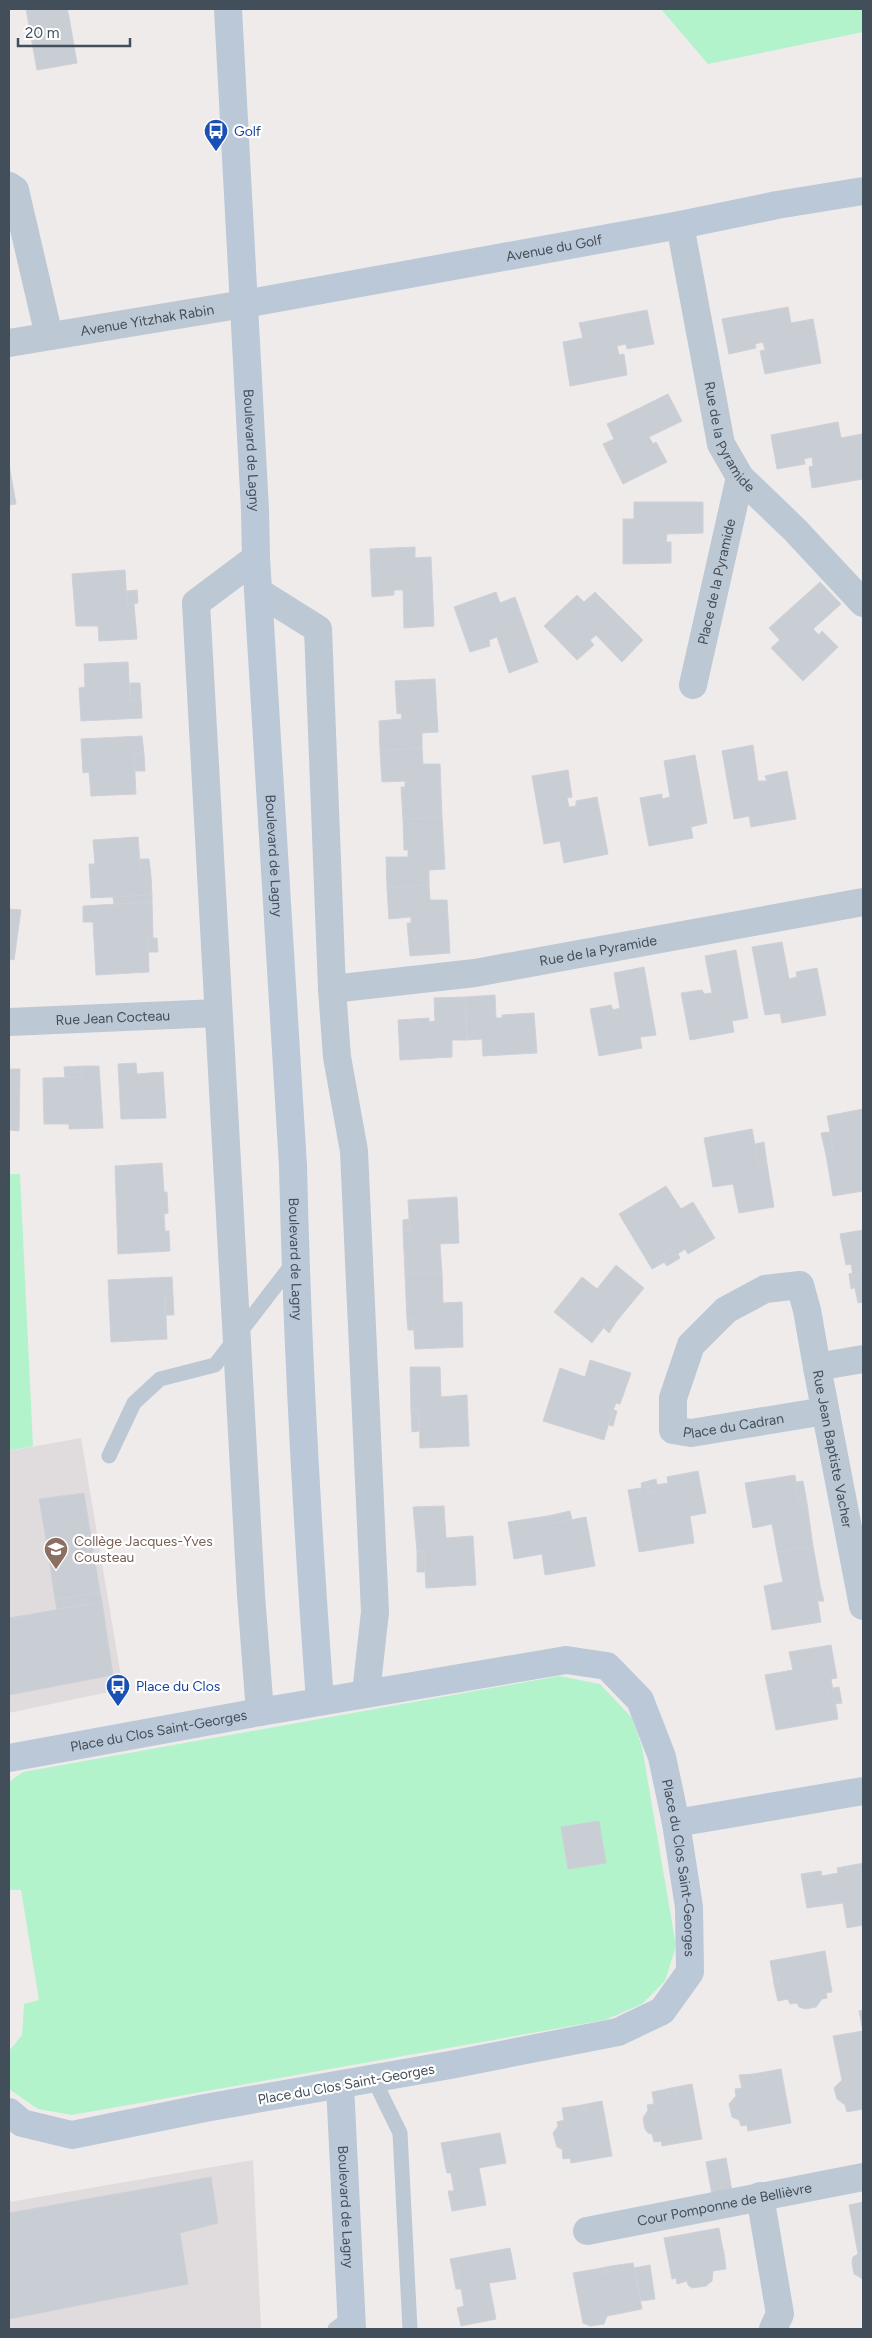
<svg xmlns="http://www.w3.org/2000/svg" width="872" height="2338" font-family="Figtree,sans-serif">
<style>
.education{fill:#e0dcdd}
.green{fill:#b3f3cc}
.building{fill:#c9cdd4;stroke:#ced1d8}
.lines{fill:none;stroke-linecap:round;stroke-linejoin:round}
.lane{stroke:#bcc8d3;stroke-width:15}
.street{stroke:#bcc8d3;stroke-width:28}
.secondary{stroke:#bbc8d7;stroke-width:28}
.labels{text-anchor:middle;stroke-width:4.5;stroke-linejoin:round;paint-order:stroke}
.transit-label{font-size:14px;fill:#164399;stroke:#fff;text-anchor:start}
.street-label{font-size:14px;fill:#424f5b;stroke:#fff}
.education-label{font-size:14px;fill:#785e54;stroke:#fff;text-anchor:start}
</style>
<rect width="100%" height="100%" fill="#efebeb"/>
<g class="education">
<path d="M81,1438L123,1689L9,1713V1451Z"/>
<path d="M253,2160L261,2329H9V2202Z"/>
</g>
<g class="green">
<path d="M661,9H863V32L708,64Z"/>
<path d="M9,1174H20L33,1446L9,1451Z"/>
<path d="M559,1676L600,1684L632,1718L642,1747L676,1946L665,1981L642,2004L605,2020L72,2115L38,2109L9,2089V2051L22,2035L24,2004L39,2000L21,1890H9V1782L23,1772Z"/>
</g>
<g class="building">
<path d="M26,9H59L69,17L77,63L37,70Z"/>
<path d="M59,9H67L69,17L59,11Z"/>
<path d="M788,307L791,323L813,319L821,363L765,374L760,351L765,350L763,342L755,344L756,348L729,354L722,319Z"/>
<path d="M647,310L654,344L627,349L626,344L617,346L619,355L624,354L627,375L570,386L563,342L583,338L579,323Z"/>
<path d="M668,394L682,421L649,437L653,444L656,442L667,462L623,484L603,444L614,439L607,424Z"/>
<path d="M838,422L841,438L862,434L863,479L812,488L809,467L813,466L812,457L804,459L805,464L777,469L771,435Z"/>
<path d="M9,464L16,504L9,505Z"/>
<path d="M634,502H703V533L667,534L666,542H671V563L623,564V519H634Z"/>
<path d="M415,547V558L431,557L434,626L404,628L403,590H394V595L372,597L370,549Z"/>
<path d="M125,570L127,605L134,604L137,639L99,641L98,626H76L72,574Z"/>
<path d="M820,582L841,604L813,629L819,635L822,631L838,647L803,681L771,648L780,640L769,628Z"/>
<path d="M137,590L138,603L127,605V591Z"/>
<path d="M496,592L500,603L515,597L538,662L509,673L497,637L489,640L490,646L470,652L454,607Z"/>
<path d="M595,592L643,640L622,662L596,635L590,640L594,645L577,660L544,626L577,595L584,602Z"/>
<path d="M128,662L130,701L141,700L142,718L81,721L79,688L85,687L84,664Z"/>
<path d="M435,679L438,732L422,733V748L380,751L379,721L402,719L401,713L397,714L395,681Z"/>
<path d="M130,683H140L141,700L130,701Z"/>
<path d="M142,736L144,754H134L136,794L91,796L89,772L83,773L81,739Z"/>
<path d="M753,745L758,781H767L765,776L787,771L796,819L751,827L749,816L734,819L722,751Z"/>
<path d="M422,748L423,764H440L442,817L403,819L401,787H405V781L382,782L380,751Z"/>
<path d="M134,754H144L145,771H135Z"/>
<path d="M695,755L707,823L691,827L693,838L649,846L640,798L662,794V799L670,797L664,761Z"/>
<path d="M568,770L572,797L567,798L569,807L576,806V801L597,797L608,854L564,863L560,841L544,844L532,776Z"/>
<path d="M442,817L445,869L429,870V885L387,888L386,857H408V850H404L403,819Z"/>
<path d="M138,837L141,877L151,876L152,895L91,898L89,864H95L93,840Z"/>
<path d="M139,859H149L151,876L141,877Z"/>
<path d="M429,885L430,900H447L450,953L410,956L407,923H411V917L389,919L387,888Z"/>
<path d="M152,895V902L114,904L113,897Z"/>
<path d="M152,902L153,938H148L149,972L96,975L93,922H83V906Z"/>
<path d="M9,909L21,910L14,960L9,959Z"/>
<path d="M148,938H157L158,952H148Z"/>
<path d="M782,942L789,979L797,977L796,972L817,968L826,1015L782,1023L780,1013L765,1015L752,947Z"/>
<path d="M736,950L748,1018L732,1021L734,1032L690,1040L681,993L702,990L704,994L712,993L705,956Z"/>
<path d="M644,967L656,1035L640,1037L642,1048L599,1056L590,1009L611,1005L613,1010L620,1008L614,973Z"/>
<path d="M495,995L496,1018H502V1015L534,1013L537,1053L483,1056L482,1039L467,1040L465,997Z"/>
<path d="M465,997L467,1040H452V1057L400,1060L398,1020L429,1018V1022L435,1021L434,998Z"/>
<path d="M136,1063L137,1074L163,1072L166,1118L121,1119L118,1064Z"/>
<path d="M82,1066V1077L65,1078L64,1067Z"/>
<path d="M82,1066H99L103,1128L69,1129V1124H44L43,1078L82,1077Z"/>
<path d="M9,1069H20L19,1131L9,1130Z"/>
<path d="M863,1109V1191L833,1196L826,1155L834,1153L827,1116Z"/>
<path d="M752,1129L759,1166L767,1164L774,1207L739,1213L733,1184L713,1187L704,1138Z"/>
<path d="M830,1132L834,1153L826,1155L821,1133Z"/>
<path d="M764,1142L767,1164L759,1166L755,1144Z"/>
<path d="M162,1163L164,1192H167L168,1213L164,1214L165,1231H169L170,1251L118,1254L115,1166Z"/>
<path d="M666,1186L681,1209L693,1202L715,1238L688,1254L685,1249L676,1255L672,1249L664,1254L668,1260L652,1269L619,1214Z"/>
<path d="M457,1197L459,1243L440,1244L442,1273L405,1274L403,1231H410L408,1200Z"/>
<path d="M409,1219L410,1231H403V1220Z"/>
<path d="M863,1230V1302L858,1303L854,1284L861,1283L859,1275H853L851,1264L846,1265L840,1234Z"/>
<path d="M672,1249L676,1255L668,1260L664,1254Z"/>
<path d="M678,1254L680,1258L667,1266L664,1262Z"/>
<path d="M616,1265L644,1288L616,1322L611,1318L592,1343L554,1312L582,1277L597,1289Z"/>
<path d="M442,1273L443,1303L462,1302L463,1347L415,1349L413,1319H407L405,1274Z"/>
<path d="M852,1273L855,1287L851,1289L849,1274Z"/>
<path d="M853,1275H859L861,1283L854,1284Z"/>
<path d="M172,1277L173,1296L165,1297L167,1339L111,1342L108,1280Z"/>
<path d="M173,1296L174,1315H165V1297Z"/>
<path d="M611,1318L616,1322L609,1333L604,1328Z"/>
<path d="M407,1319H413L414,1330H408Z"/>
<path d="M590,1360L631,1373L620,1404L616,1403L612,1413L606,1411L604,1420L609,1422L604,1440L543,1421L560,1368L585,1377Z"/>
<path d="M410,1367H440L441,1397L467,1395L469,1446L420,1448L419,1411H411Z"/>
<path d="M613,1410L617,1411L613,1426L609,1425Z"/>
<path d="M411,1411H419V1431L412,1432Z"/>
<path d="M606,1411L612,1413L609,1422L604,1420Z"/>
<path d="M698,1471L706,1513L690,1516L694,1543L639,1552L628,1490L647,1487L648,1493L656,1491L655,1485L668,1483L667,1477Z"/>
<path d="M795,1475L799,1505L807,1503L813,1546L777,1552L772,1524L753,1528L745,1483Z"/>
<path d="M656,1479L657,1485L642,1488L641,1483Z"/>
<path d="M803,1481L807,1503L799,1505L795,1482Z"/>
<path d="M655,1485L656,1491L648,1493L647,1487Z"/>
<path d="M84,1493L92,1543L48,1551L39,1499Z"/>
<path d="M444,1506L446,1538L473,1536L476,1585L426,1588L424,1551H417L413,1507Z"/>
<path d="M570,1511L572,1520L550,1524L548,1516Z"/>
<path d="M548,1516L550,1524L586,1517L595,1566L545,1575L542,1554L514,1559L508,1522Z"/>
<path d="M92,1543L100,1592L55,1600L48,1551Z"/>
<path d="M813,1546L821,1590L816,1591L821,1622L772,1630L764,1586L783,1582L777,1552Z"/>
<path d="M417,1551H424L425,1572H417Z"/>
<path d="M821,1590L824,1601H817L816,1591Z"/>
<path d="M100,1592L102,1602L57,1609L55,1600Z"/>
<path d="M102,1602L113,1675L9,1695V1618Z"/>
<path d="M831,1645L837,1678L831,1679L833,1691L827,1692L829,1701L835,1700L838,1719L776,1730L765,1675L793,1670L789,1652Z"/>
<path d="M839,1687L842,1703L835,1704L833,1688Z"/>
<path d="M833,1691L835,1700L829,1701L827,1692Z"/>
<path d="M599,1821L606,1863L568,1869L561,1827Z"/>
<path d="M863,1863V1925L847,1928L843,1903L807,1908L801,1874L821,1871L822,1876L838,1873L837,1868L847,1866L848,1871L860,1869L859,1864Z"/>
<path d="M859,1864L860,1869L848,1871L847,1866Z"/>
<path d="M825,1951L832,1992L826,1993L827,1998L822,1999L816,2007L805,2009L799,2007L797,2003L790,2004L788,1999L778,2001L774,1984H779L778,1976L773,1977L770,1961Z"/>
<path d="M778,1976L779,1984H774L773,1977Z"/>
<path d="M863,2010V2031L859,2011Z"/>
<path d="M863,2031V2109L847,2112L845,2105L837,2099L834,2088L842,2080L833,2036Z"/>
<path d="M781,2069L791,2123L748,2131L747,2125L741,2126L739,2120L732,2117L729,2104L736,2096L735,2089L742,2088L739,2075L753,2074L755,2079L766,2076L765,2072Z"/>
<path d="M765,2072L766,2076L755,2079L753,2074Z"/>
<path d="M692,2084L702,2139L662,2146L661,2141L654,2142L652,2134L648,2133L645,2129L643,2118L648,2110L647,2105L654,2104L652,2092L667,2089L668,2094L676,2093V2087Z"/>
<path d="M676,2087V2093L668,2094L667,2089Z"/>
<path d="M602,2101L612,2156L571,2163L570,2158L563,2159L562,2149L557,2147L553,2133L558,2126L557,2122L564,2120L562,2108L576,2106L577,2110L588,2108L587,2104Z"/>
<path d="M587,2104L588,2108L577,2110L576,2106Z"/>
<path d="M500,2133L506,2163L479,2168L486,2205L452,2211L448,2191H454L451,2173H447L445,2164L450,2163L448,2152L443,2153L441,2143Z"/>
<path d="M448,2152L450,2163L445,2164L443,2153Z"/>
<path d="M726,2158L732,2191L712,2195L706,2162Z"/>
<path d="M211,2177L218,2223L180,2233L188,2284L9,2319V2213Z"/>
<path d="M863,2202V2279L854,2274L852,2263L853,2257L858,2254L849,2205Z"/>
<path d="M719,2228L722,2245H716L718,2254L724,2253L726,2269L713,2271L712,2281L706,2286L692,2288L688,2285L687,2281L677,2284L676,2278L672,2279L664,2238Z"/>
<path d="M716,2245H722L724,2253L718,2254Z"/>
<path d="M510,2248L516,2279L489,2283L496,2319L461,2326L457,2308L464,2306L461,2289H456L454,2279L459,2278L457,2267L452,2268L450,2259Z"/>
<path d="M633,2263L642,2309L607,2316L604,2324L590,2326L583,2323L573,2273L596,2269L597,2274L611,2271V2266Z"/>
<path d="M650,2265L655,2299L641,2301L634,2268Z"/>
<path d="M611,2266V2271L597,2274L596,2269Z"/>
<path d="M457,2267L459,2278L454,2279L452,2268Z"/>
</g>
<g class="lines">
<g class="lane">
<path d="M109,1456L134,1403L160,1379L215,1365L294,1262"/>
<path d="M378,2078L380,2092L400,2133L410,2329"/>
<path d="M335,2329L352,2317"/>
</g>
<g class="street">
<path d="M9,186L15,190L49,336"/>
<path id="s1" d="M680,225L721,444L740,477L795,530L863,603"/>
<path id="s2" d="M9,343L244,304"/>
<path d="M256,558L196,603L251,1595L260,1712"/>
<path d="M259,592L318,629L332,989L337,1057L354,1151L375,1612L366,1693"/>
<path id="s3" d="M693,685L740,477"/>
<path id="s4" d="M332,989L475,973L863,902"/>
<path id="s5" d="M9,1022L218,1013"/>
<path id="s6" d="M863,1359L817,1367L863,1606"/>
<path id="s7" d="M817,1367L807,1310L800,1285L765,1289L726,1310L691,1345L673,1398V1430L691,1433L825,1411"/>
<path d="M760,2196L780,2314L773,2329"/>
<path id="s8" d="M587,2231L863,2177"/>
</g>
<g class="secondary">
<path id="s9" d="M228,9L255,510L256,558L293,1166C297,1345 307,1523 320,1701"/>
<path id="s10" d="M244,304L680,225L777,205L863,191"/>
<path id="s11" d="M9,1758L260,1712L566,1660L607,1666L640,1700L662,1757L676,1823L689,1907L690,1972L662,2011L618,2032L450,2065L205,2108L72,2135L22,2123L9,2112"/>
<path d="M676,1823L863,1791"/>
<path id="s12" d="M340,2085L352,2329"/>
</g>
</g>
<defs>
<symbol id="bus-pin" viewBox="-11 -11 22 30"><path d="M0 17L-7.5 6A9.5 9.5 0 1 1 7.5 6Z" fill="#1a4fb4" stroke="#fff"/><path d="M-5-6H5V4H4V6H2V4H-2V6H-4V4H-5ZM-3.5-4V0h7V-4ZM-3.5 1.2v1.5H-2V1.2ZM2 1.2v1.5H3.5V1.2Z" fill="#fff"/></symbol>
<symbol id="school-pin" viewBox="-11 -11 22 30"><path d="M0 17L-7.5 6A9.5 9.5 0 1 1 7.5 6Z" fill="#8d6e63" stroke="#fff"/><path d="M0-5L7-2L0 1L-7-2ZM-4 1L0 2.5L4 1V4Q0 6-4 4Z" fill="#fff"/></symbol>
</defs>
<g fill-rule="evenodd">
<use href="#bus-pin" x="202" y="117" width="28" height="38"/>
<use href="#school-pin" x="42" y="1535" width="28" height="38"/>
<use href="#bus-pin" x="104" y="1672" width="28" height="38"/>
</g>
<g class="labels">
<g class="transit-label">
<text x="234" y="136">Golf</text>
<text x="136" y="1691">Place du Clos</text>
</g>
<g class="street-label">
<text dy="5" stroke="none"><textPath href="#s10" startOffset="315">Avenue du Golf</textPath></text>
<text dy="5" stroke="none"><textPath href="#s2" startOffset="140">Avenue Yitzhak Rabin</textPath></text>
<text dy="5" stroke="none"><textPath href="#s1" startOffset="219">Rue de la Pyramide</textPath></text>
<text dy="5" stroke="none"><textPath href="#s9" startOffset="442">Boulevard de Lagny</textPath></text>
<text dy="5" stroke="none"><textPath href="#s3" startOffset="106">Place de la Pyramide</textPath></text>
<text dy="5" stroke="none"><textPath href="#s9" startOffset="848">Boulevard de Lagny</textPath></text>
<text dy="5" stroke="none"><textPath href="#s4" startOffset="269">Rue de la Pyramide</textPath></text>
<text dy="5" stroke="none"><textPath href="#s5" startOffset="104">Rue Jean Cocteau</textPath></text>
<text dy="5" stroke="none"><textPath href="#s9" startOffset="1252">Boulevard de Lagny</textPath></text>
<text dy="5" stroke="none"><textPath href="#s7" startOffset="362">Place du Cadran</textPath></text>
<text dy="5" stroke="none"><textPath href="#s6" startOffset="130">Rue Jean Baptiste Vacher</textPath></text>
<text dy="5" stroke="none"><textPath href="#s11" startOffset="152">Place du Clos Saint-Georges</textPath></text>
<text dy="5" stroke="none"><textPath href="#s11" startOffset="828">Place du Clos Saint-Georges</textPath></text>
<text transform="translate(346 2084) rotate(-10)" y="5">Place du Clos Saint-Georges</text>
<text dy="5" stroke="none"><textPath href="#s8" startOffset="140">Cour Pomponne de Bellièvre</textPath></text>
<text dy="5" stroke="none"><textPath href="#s12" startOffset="122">Boulevard de Lagny</textPath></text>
</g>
<g class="education-label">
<text x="74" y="1546">Collège Jacques-Yves<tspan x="74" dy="16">Cousteau</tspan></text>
</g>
</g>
<rect width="872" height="2338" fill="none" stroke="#424f5b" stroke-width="20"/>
<path d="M18 38v8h112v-8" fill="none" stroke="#424f5b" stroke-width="2.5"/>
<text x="25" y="38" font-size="15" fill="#424f5b" stroke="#ffffff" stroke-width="4" paint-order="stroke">20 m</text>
</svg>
